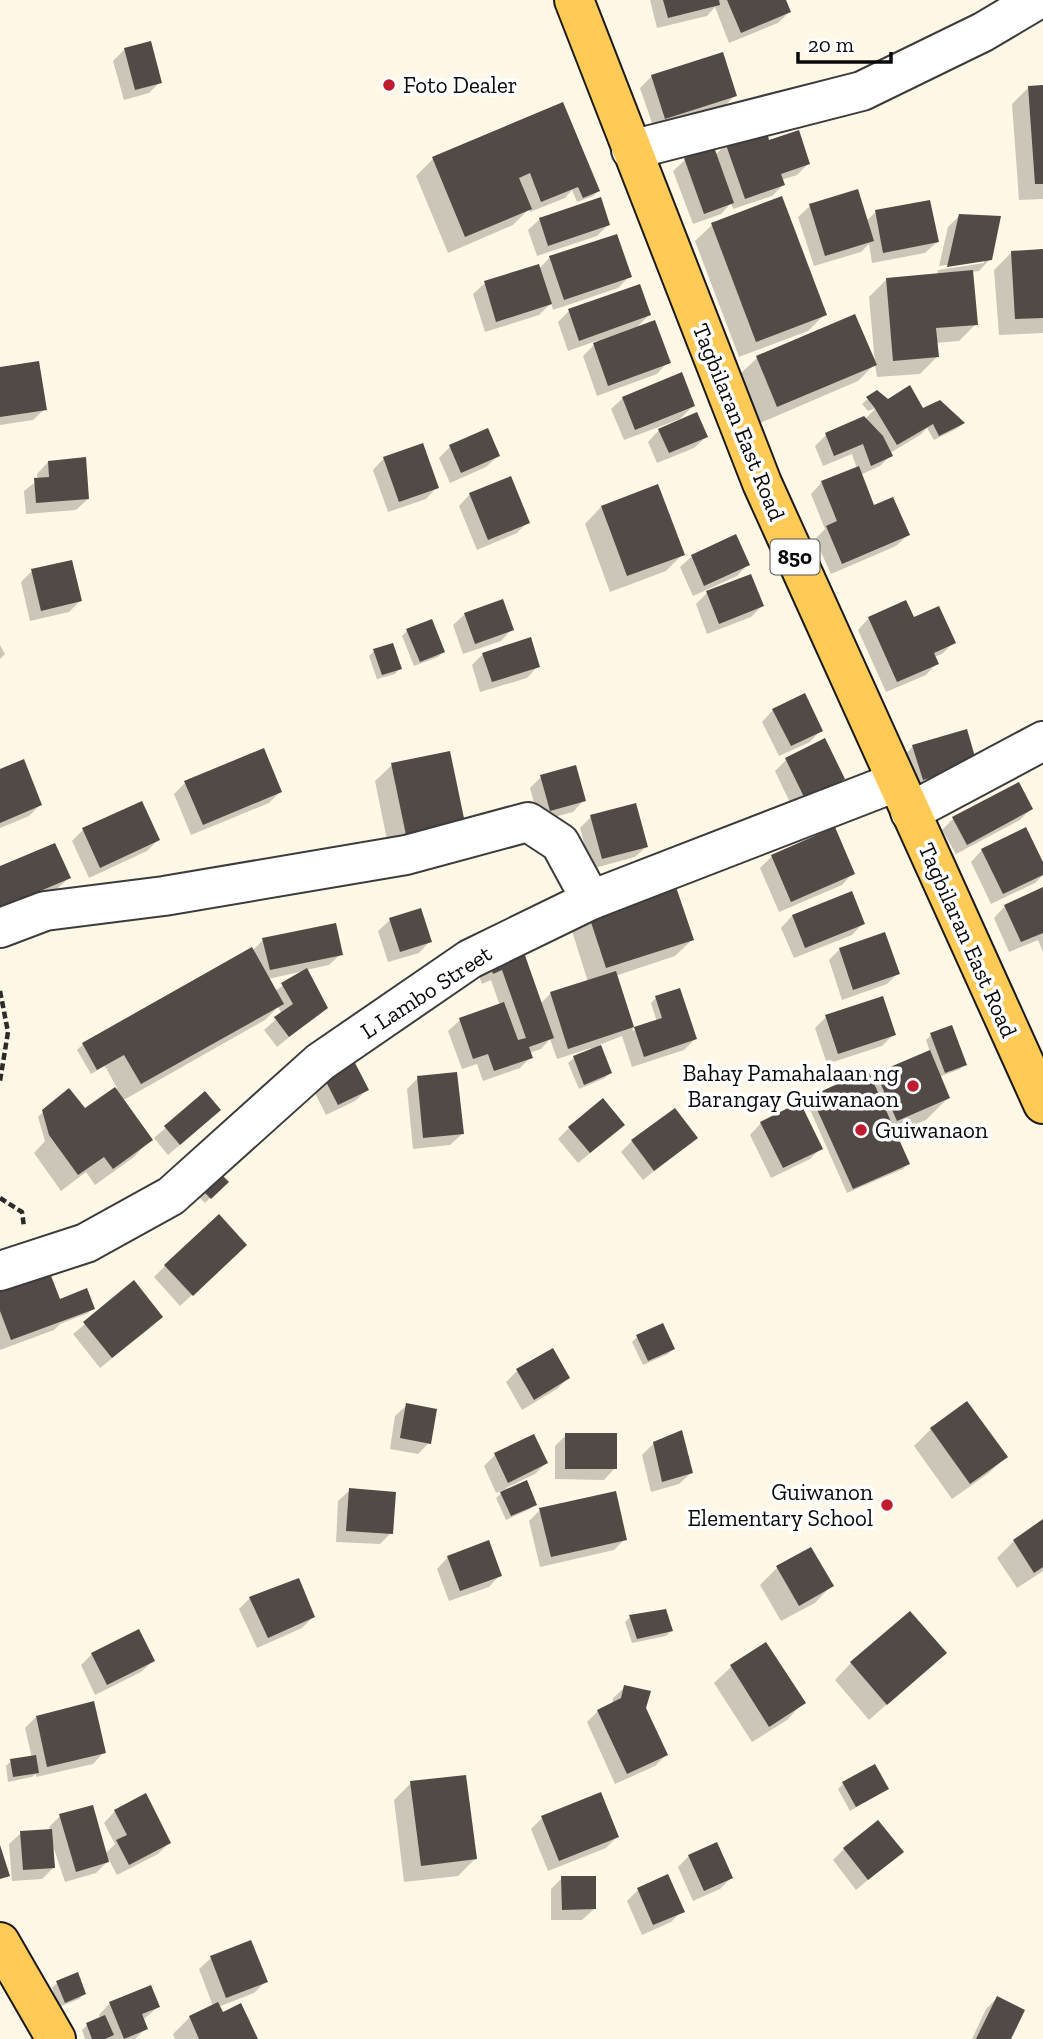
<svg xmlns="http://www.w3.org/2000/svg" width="1043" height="2039" font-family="'Zilla Slab',serif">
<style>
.shadow{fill:#0003;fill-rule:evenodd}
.building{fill:#524a46}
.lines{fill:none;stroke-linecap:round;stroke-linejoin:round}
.minor-casing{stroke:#3c3c3c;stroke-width:42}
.major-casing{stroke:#1a1a1a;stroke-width:42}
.path{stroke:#2b2b2b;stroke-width:4.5;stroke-dasharray:7 3.5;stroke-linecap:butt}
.minor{stroke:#fff;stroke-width:38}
.major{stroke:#ffca56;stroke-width:38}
.poi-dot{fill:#bf1c30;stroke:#fff;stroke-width:2.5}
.labels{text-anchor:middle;stroke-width:7;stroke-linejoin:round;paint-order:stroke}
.shield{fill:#fff;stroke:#535353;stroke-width:2}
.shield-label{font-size:21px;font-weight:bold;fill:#090909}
.poi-label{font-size:23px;fill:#090909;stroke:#fff;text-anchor:start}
.street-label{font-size:23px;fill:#090909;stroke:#fff}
</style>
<rect width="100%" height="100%" fill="#fff8e6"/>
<g class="shadow">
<path d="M650,0H784L789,12L778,23L729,43L715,7L707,16L657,28Z"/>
<path d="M150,43L160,82L149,93L124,100L113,61L124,50Z"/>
<path d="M652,76L735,95L724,107L654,129L640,88Z"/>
<path d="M1043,86V199L1019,200L1012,104L1029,87Z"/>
<path d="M562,104L598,191L593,196L577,202L572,190L565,198L530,212L529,209L513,225L448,253L416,176L433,159Z"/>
<path d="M768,142L808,164L797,175L781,180L783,185L772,196L733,209L731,203L721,214L693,224L673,171L685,160L715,155L726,144Z"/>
<path d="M810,206L866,221L876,212L937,242L925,253L872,263L869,244L861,252L814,266L798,217Z"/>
<path d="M960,215L990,259L979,271L972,272L976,324L959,341L936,343L937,357L920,374L877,377L875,364L858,381L760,423L740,374L757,358L875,363L869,297L886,280L937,275L938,270L984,263V260L939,266L948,227Z"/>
<path d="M540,219L608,225L597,236L537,256L528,230Z"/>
<path d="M712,225L825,314L808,331L739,357L695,241Z"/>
<path d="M1043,251V333L999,335L994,270L1011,253Z"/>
<path d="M550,257L629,277L618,288L553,310L551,303L539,315L485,332L473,294L485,283L539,269Z"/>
<path d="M569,311L649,315L634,330L668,362L657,374L597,396L583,356L599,340L568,351L558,322Z"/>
<path d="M0,369L45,409L33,420L0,425Z"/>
<path d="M876,392L885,399L963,423L958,428L934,440L927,428L920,435L890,453L891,455L880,466L860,475L873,508L908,535L896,546L831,574L815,539L825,529L811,494L822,482L857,469L852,454L823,466L815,446L826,435L865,419L876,408L868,411L862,404Z"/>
<path d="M623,398L693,406L680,419L624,440L611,409Z"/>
<path d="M659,430L706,437L694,448L657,463L648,442Z"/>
<path d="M450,447L498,456L486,467L450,483L439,458Z"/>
<path d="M384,458L437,487L426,499L388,512L373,470Z"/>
<path d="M48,462L88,499L76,510L26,514L24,491L38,480L37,474Z"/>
<path d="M470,494L528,522L517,533L477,550L459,506Z"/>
<path d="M601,507L683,554L666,571L610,592L585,524Z"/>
<path d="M692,556L748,564L737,576L693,596L680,567Z"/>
<path d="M32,571L80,601L69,612L30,621L21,582Z"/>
<path d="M707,593L762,606L751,617L707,634L696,604Z"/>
<path d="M465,614L512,629L501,641L463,654L453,625Z"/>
<path d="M869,618L913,619L954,642L942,654L934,657L937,663L926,675L886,692L858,630Z"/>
<path d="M407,631L443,652L438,657L414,666L402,636Z"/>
<path d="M0,645L5,654L0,659Z"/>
<path d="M374,651L400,668L395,674L377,679L369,656Z"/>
<path d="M483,654L538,666L527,678L480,692L472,665Z"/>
<path d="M773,710L821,730L810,742L779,756L762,722Z"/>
<path d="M913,746L975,763L912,790L902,758Z"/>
<path d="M786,760L843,779L832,790L793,809L775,771Z"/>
<path d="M392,765L463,822L389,850L375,781Z"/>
<path d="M0,771L40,805L29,816L0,828Z"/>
<path d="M541,777L584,800L573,812L539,821L530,788Z"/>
<path d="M185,783L280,792L269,803L191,835L174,794Z"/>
<path d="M1031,809L1020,820L956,854L942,830L953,819Z"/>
<path d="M591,817L647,846L635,857L591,869L580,828Z"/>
<path d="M83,830L158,840L147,851L89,878L72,841Z"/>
<path d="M834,830L853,873L842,885L779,912L760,868L772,856Z"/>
<path d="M982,850L1043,866V875L1035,883L991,904L971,862Z"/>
<path d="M0,868L69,878L57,889L0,913Z"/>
<path d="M1043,889V952L1038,940L1009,952L994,918L1005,906Z"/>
<path d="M851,893L863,923L852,935L794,958L781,928L792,916Z"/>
<path d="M420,910L430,941L419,953L388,962L378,931L390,920Z"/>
<path d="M589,915L692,940L675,956L615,976L633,1031L657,1022L651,1003L656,998L695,1039L684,1050L632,1067L622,1036L599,1045L610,1073L605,1078L579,1089L568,1063L574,1058L592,1051L591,1048L557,1059L550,1039L541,1049L529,1053L531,1057L520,1068L483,1081L477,1064L462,1069L448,1031L460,1020L500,1006L491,980L482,984L476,968L488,957L540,1004L550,994L588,982L572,931Z"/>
<path d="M263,940L341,954L329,965L306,970L326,1008L277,1047L264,1030L282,1014L278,1007L265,1020L122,1101L150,1140L134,1157L95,1185L86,1172L61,1191L34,1153L45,1141L38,1117L43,1112L77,1117L117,1088L105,1066L91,1074L77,1050L83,1044L251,949L252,951ZM304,971L275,991L268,979Z"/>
<path d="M840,949L898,973L887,984L842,1000L829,960Z"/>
<path d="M826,1017L894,1034L882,1046L827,1064L815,1028Z"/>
<path d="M931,1035L965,1064L960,1069L939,1077L948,1098L926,1120L894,1133L908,1163L903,1169L847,1193L807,1103L812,1098L871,1081L877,1075L930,1052L926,1040Z"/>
<path d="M323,1076L367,1090L355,1101L326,1115L312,1087Z"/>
<path d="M418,1078L462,1134L450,1145L413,1149L407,1089Z"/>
<path d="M205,1093L208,1121L168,1155L154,1138Z"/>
<path d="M761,1123L821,1148L810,1159L771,1178L750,1135Z"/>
<path d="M569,1128L611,1136L578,1163L558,1139Z"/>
<path d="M695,1138L643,1180L621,1152L632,1141Z"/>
<path d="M226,1182L205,1203L194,1192Z"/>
<path d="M234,1256L180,1306L154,1277L165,1266Z"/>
<path d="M134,1283L150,1328L100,1368L73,1334Z"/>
<path d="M0,1288L59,1301L93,1308L88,1313L60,1324L54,1330L0,1350Z"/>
<path d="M637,1337L673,1349L668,1354L643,1365L632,1342Z"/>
<path d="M517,1371L568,1378L557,1389L522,1410L506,1382Z"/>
<path d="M967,1404L1005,1457L989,1473L952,1499L914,1446L931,1429Z"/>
<path d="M407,1405L429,1443L418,1454L390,1449L395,1416Z"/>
<path d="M566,1435L615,1468L604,1480L555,1479V1446Z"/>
<path d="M654,1443L691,1473L679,1484L651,1492L642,1455Z"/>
<path d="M495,1455L546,1463L535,1474L506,1488L507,1491L535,1504L530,1509L506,1520L496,1498L506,1489L496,1493L484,1466Z"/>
<path d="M350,1490L391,1533L380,1544L336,1542L338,1501Z"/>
<path d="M540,1510L625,1539L614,1550L540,1567L529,1521Z"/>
<path d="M1043,1523V1571L1017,1588L997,1558L1014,1541Z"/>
<path d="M811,1549L831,1586L815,1603L781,1621L760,1585L777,1568Z"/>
<path d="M448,1557L500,1575L489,1587L449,1601L437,1569Z"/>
<path d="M250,1598L313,1617L302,1628L257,1648L239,1609Z"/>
<path d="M630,1617L671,1631L666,1636L632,1643L625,1622Z"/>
<path d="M945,1653L869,1720L835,1680L851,1663Z"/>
<path d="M92,1654L153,1661L141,1672L95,1695L81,1665Z"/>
<path d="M731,1667L803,1703L787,1720L752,1742L714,1683Z"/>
<path d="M625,1687L644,1708L666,1755L655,1766L615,1784L587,1722L598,1711L612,1704L613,1698Z"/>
<path d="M36,1717L104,1752L93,1764L36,1777V1774L32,1777L8,1782L6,1766L11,1761L32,1758L25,1728Z"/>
<path d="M411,1783L475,1859L458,1876L404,1882L394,1800Z"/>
<path d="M843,1784L887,1789L850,1811L838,1789Z"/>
<path d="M115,1811L169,1843L158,1854L117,1875L109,1860L96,1873L65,1882L52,1843L54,1867L42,1879L12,1881L9,1844L21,1833L50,1831L49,1827L60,1816L105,1854L115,1844L104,1823Z"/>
<path d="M542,1818L617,1837L606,1848L548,1871L531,1829Z"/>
<path d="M844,1849L901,1852L856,1890L833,1860Z"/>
<path d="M689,1856L731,1878L720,1889L693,1901L678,1867Z"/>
<path d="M562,1878L594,1909L582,1920H551V1889Z"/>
<path d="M638,1890L682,1911L671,1922L642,1935L627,1901Z"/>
<path d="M250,1942L265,1982L254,1993L218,2007L222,2014L256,2039H175L173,2034L190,2017L213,2006L199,1969L211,1958Z"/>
<path d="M57,1983L84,1994L79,1999L59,2007L52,1988Z"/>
<path d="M997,1998L1009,2039H972L986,2009Z"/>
<path d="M110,2003L158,2007L143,2020L146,2028L135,2039H85L82,2030L87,2025L100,2019L99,2015Z"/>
</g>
<g class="building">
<path d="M663,0H719L720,5L668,18Z"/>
<path d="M727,0H786L791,12L741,33Z"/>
<path d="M151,41L162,83L135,90L124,48Z"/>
<path d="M723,52L737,96L665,119L651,75Z"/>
<path d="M1043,85V184H1035L1028,86Z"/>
<path d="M563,102L600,191L583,198L578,187L541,202L530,173L519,178L532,209L465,237L432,157Z"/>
<path d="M766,128L769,140L799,130L810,164L781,174L785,185L745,199L725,142Z"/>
<path d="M714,147L734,203L704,214L684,158Z"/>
<path d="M858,189L874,241L825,256L809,204Z"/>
<path d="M782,196L827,315L756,342L711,223Z"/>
<path d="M601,197L610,225L548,246L539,218Z"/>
<path d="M930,200L939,242L883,253L875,210Z"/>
<path d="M959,214L1001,216L992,260L947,267Z"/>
<path d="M617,234L632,277L564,300L549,256Z"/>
<path d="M1043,249V318L1015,319L1011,251Z"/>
<path d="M539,264L552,304L496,322L484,281Z"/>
<path d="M973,270L978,325L936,328L939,357L893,361L886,278Z"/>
<path d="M640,284L651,315L579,341L568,309Z"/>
<path d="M855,314L877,365L777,407L756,356Z"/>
<path d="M655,320L671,363L608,386L593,343Z"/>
<path d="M39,361L47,410L0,417V367Z"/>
<path d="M682,372L695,406L635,430L622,397Z"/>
<path d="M910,385L923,408L940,400L965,423L939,436L933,424L897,445L874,407L866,397L877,390L888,399Z"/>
<path d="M697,412L708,437L669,453L658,429Z"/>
<path d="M864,416L883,436L893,456L871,466L863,444L834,456L825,433Z"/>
<path d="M488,428L500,456L461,473L449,445Z"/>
<path d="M423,443L439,488L399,502L383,457Z"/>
<path d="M86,457L89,499L36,503L34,478L49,477L48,461Z"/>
<path d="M859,466L874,505L893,497L910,535L842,564L826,526L837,521L821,481Z"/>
<path d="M511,476L530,523L488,540L469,493Z"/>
<path d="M658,484L685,555L627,576L601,506Z"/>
<path d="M736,534L750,565L704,586L691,555Z"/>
<path d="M72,560L82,601L41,611L31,569Z"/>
<path d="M751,574L764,606L719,624L706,591Z"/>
<path d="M503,599L514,630L475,644L464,613Z"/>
<path d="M906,600L914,617L939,606L956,643L934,653L939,664L897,682L868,617Z"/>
<path d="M432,619L445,652L420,662L406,629Z"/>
<path d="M531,637L540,667L492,682L482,653Z"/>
<path d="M393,643L402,669L382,675L373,649Z"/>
<path d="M805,693L823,731L791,746L772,709Z"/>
<path d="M967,729L977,764L923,780L912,745Z"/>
<path d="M825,738L845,779L805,799L785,758Z"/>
<path d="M264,748L282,792L203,825L184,781Z"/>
<path d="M450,751L465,823L406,835L391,763Z"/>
<path d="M24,759L42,805L0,823V769Z"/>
<path d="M576,765L586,801L550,811L540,775Z"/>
<path d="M1019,782L1033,809L967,845L952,817Z"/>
<path d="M142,801L160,840L100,868L82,828Z"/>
<path d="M636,803L648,847L602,859L590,815Z"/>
<path d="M835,827L855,874L791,902L771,855Z"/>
<path d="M1026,827L1043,862V875L1003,894L981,849Z"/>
<path d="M55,843L71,878L0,908V866Z"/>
<path d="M675,884L694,940L606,968L588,913Z"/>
<path d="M1043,887V933L1021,942L1004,905Z"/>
<path d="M852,891L865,924L805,948L792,915Z"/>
<path d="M421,908L432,942L400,952L389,918Z"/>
<path d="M336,923L343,955L270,970L262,938Z"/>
<path d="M885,932L900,974L853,990L839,948Z"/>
<path d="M521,944L554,1038L529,1047L533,1058L494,1071L488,1054L473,1059L459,1018L504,1002L518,1040L526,1038L502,970L493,974L487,956Z"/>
<path d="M252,947L284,1004L141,1084L124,1055L97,1070L82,1043Z"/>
<path d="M307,968L328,1008L289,1037L274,1017L293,1004L281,983Z"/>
<path d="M616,971L634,1027L662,1018L655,996L680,988L697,1039L644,1057L634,1027L568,1049L550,992Z"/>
<path d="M883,996L896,1035L838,1054L825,1015Z"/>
<path d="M952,1025L967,1065L945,1073L930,1033Z"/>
<path d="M601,1045L612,1073L584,1085L573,1056Z"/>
<path d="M930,1050L950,1098L897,1121L876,1073Z"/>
<path d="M353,1059L369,1090L338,1105L322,1074Z"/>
<path d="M868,1070L910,1164L853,1189L811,1096Z"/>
<path d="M457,1072L464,1134L423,1138L417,1076Z"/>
<path d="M115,1087L153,1140L113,1169L104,1157L78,1175L49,1135L42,1110L69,1088L85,1108Z"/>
<path d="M205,1091L221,1110L180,1145L164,1126Z"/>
<path d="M603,1098L625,1125L590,1153L568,1127Z"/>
<path d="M800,1102L823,1149L783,1168L760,1122Z"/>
<path d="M675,1108L698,1138L654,1171L631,1140Z"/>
<path d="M215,1168L229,1182L211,1199L198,1186Z"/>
<path d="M219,1214L247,1245L193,1296L164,1265Z"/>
<path d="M48,1268L60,1299L87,1288L95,1309L11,1340L0,1311V1286Z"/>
<path d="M134,1280L163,1317L112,1358L83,1322Z"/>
<path d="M663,1323L675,1349L648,1361L636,1335Z"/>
<path d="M553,1348L570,1378L534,1400L516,1369Z"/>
<path d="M967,1401L1008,1457L970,1484L930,1428Z"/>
<path d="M406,1403L437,1409L431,1444L400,1438Z"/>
<path d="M682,1430L693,1473L662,1482L653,1442Z"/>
<rect x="565" y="1433" width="52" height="36"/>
<path d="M534,1434L548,1463L508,1483L494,1453Z"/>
<path d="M527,1480L537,1505L511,1516L500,1492Z"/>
<path d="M349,1488L396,1492L393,1534L346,1531Z"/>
<path d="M616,1491L627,1540L551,1557L539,1508Z"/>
<path d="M1043,1519V1567L1034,1573L1013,1540Z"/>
<path d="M489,1540L502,1576L460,1591L447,1556Z"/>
<path d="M811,1547L834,1586L799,1606L776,1566Z"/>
<path d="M299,1578L315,1617L268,1638L249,1597Z"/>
<path d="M666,1609L673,1631L637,1639L629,1615Z"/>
<path d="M910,1611L947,1653L887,1705L850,1662Z"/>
<path d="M139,1629L155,1661L107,1685L91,1653Z"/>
<path d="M766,1642L806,1703L769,1727L730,1665Z"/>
<path d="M624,1685L651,1691L646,1708L668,1755L627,1774L597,1710L621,1698Z"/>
<path d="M94,1701L106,1753L47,1767L36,1716Z"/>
<path d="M36,1755L39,1773L13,1777L10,1759Z"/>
<path d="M875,1764L889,1789L856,1807L842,1782Z"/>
<path d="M466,1775L477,1859L421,1866L410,1781Z"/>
<path d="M601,1792L619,1837L559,1861L541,1816Z"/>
<path d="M146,1793L171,1843L129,1865L116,1840L127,1835L114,1810Z"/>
<path d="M93,1805L109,1862L76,1872L59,1814Z"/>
<path d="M878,1820L904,1852L868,1880L843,1848Z"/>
<path d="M52,1829L55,1868L23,1870L20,1831Z"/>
<path d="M717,1842L733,1878L704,1891L688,1855Z"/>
<path d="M0,1845L10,1876L0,1879Z"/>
<path d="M668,1874L685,1912L653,1925L637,1888Z"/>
<path d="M561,1876H596V1909L562,1910Z"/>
<path d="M251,1940L268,1982L226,1998L210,1956Z"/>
<path d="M78,1972L86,1994L65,2003L56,1981Z"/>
<path d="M151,1985L160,2007L142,2014L148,2029L124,2039L109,2002Z"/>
<path d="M997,1996L1025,2010L1011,2039H976Z"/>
<path d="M218,2002L223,2012L241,2003L258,2039H199L189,2016Z"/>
<path d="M105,2015L114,2035L105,2039H92L86,2023Z"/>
</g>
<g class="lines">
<defs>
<g id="minor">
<path d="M631,150L862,91L983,32L1037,0"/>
<path d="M910,812L1043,741"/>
<path d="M0,928L45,911L164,896L406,855L528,822L560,843L591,900"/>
<path d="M0,1271L86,1243L171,1196L320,1062L470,959L591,900L896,782"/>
</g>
<g id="major">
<path d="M574,0L762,483L1043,1104"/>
<path d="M0,1942L56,2039"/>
</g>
</defs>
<use href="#minor" class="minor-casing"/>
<use href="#major" class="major-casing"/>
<g class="path">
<path d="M0,991L8,1032L0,1081"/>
<path d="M0,1198L22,1212L24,1227"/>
</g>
<use href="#minor" class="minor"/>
<use href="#major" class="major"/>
</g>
<g class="poi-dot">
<circle cx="389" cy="85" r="7"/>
<circle cx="913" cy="1086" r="7"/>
<circle cx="861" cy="1130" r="7"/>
<circle cx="887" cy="1505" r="7"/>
</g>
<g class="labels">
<rect class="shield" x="770.5" y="539.5" width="49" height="35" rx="5"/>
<g class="shield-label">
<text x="795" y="564">850</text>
</g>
<g class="poi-label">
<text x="403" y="93">Foto Dealer</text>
<text x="899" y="1081" text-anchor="end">Bahay Pamahalaan ng<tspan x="899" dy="26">Barangay Guiwanaon</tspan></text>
<text x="875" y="1138">Guiwanaon</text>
<text x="873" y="1500" text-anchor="end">Guiwanon<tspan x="873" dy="26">Elementary School</tspan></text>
</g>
<g class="street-label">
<text transform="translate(739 422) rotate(68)" y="8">Tagbilaran East Road</text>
<text transform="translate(968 940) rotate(66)" y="8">Tagbilaran East Road</text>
<text transform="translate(426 992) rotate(-33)" y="8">L Lambo Street</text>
</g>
</g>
<path d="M798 52v10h93v-10" fill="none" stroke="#090909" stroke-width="3.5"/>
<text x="808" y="52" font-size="21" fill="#090909" stroke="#ffffff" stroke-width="5" paint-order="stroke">20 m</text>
</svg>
